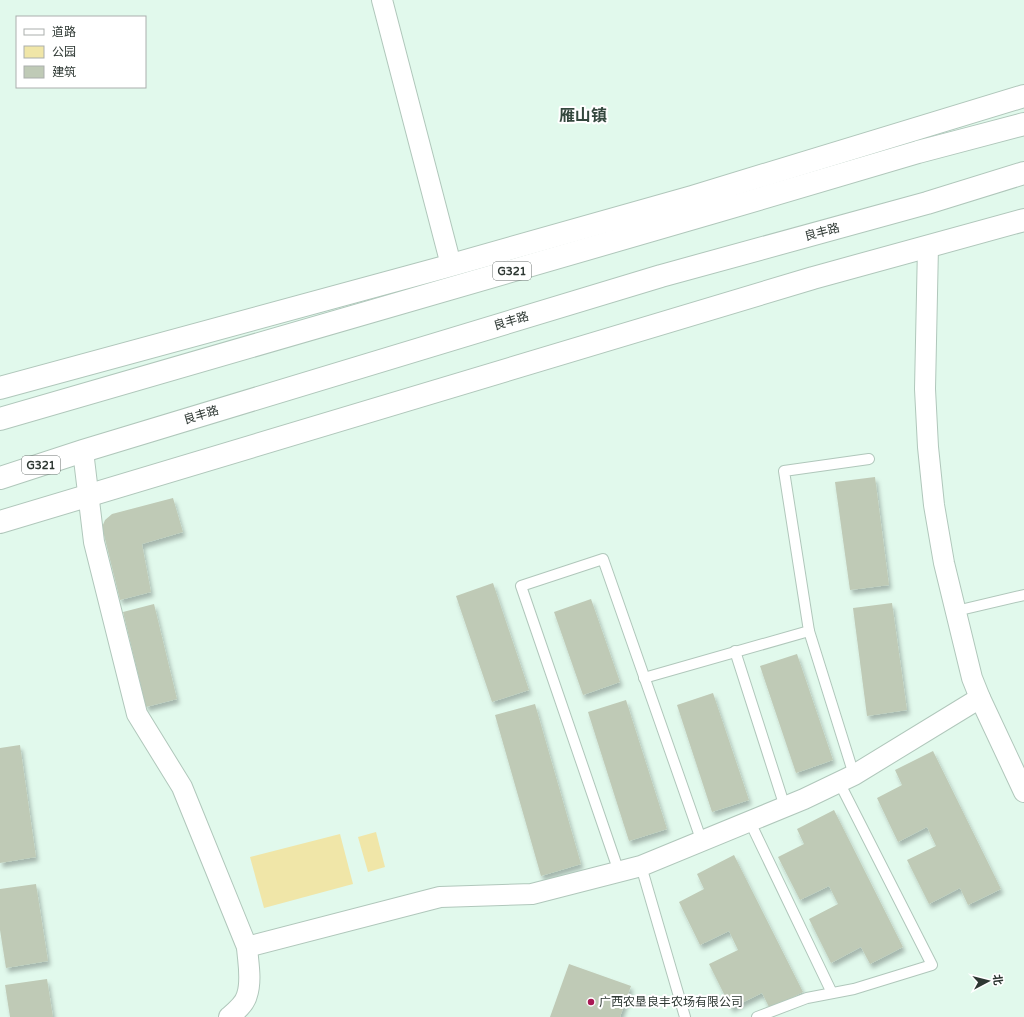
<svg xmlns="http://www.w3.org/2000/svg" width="1024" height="1017" font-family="'Varela Round','Noto Sans SC',sans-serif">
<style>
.green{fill:#f0e6a8}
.building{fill:#bfcab6;filter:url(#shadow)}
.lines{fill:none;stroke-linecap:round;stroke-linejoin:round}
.lane-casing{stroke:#b0c7bb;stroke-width:12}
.street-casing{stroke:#b0c7bb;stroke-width:22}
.secondary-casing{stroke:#b0c7bb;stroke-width:24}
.highway-casing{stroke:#b0c7bb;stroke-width:24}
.lane{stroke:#fff;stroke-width:10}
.street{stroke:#fff;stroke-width:20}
.secondary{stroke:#fff;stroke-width:22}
.highway{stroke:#fff;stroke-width:22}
.poi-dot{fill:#a91954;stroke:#fff;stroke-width:1.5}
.labels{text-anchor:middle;stroke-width:4;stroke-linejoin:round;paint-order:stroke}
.shield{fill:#fff;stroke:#6c7370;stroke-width:1}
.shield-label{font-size:11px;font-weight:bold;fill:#2d3732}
.street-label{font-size:12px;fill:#2d3732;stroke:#fff}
.poi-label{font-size:12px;fill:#2d3732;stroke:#fff;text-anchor:start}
.district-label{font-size:16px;font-weight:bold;fill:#34483e;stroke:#fff}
</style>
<defs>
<filter id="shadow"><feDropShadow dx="2.5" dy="4.5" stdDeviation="2" flood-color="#0004"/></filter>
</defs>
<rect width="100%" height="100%" fill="#e1f9ec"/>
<g class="green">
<path d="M376,832L385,867L368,872L358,837Z"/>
<path d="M340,834L353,884L264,908L250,857Z"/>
</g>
<g class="building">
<path d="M875,477L889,585L850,590L835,482Z"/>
<path d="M173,498L183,532L142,544L151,592L120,600L102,527L105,520L112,514Z"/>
<path d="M493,583L529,690L492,702L456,596Z"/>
<path d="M591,599L620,682L583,695L554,612Z"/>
<path d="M892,603L907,710L867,716L853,608Z"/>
<path d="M154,604L177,699L146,707L123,612Z"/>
<path d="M797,654L833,760L796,773L760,666Z"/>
<path d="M713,693L749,800L712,812L677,705Z"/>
<path d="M626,700L667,829L629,841L588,712Z"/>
<path d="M535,704L581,864L541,876L495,715Z"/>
<path d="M20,745L36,857L0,863V748Z"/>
<path d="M933,751L1001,889L968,905L960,888L929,904L907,860L936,846L927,827L898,842L877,798L902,785L895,770Z"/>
<path d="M834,810L903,947L870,964L861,947L831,963L809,919L838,904L829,886L800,900L778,857L804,844L797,829Z"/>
<path d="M734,855L803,992L770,1009L762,993L731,1008L709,964L738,950L729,931L700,945L679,902L704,889L697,874Z"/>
<path d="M36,884L48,961L6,968L0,930V889Z"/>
<path d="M569,964L631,986L620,1017H550Z"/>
<path d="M47,979L53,1017H10L5,985Z"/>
</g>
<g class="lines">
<defs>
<g id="lane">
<path d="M956,611L1024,595"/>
<path d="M809,631L854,775"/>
<path d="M735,651L785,807"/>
<path d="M644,678L809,631L784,471L869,459"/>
<path d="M750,822L832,993"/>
<path d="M641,866L685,1017"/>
<path d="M619,872L521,586L603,559L702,842"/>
<path d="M757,1017L807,998L854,989L932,965L839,782"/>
</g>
<g id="street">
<path d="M382,0L451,265"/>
<path d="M928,246L925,389L928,447L934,505L944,563L972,678L980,698L1024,792"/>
<path d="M83,451L94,542L137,714L182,787L247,947C248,962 252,980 247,995C245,1004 235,1012 229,1017"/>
<path d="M247,947L440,897L532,894L641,866L804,799L854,775L980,698"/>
</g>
<g id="secondary">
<path d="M0,388L441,268L692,197L1024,96"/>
<path d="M0,522L813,278L1024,220"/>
</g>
<g id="highway">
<path d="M0,419L718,211L918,152L1024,124"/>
<path d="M0,478L83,451L661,276L927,203L1024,173"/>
</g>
</defs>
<use href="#lane" class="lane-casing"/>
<use href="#street" class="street-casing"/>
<use href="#secondary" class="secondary-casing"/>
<use href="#highway" class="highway-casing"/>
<use href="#lane" class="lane"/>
<use href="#street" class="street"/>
<use href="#secondary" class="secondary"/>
<use href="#highway" class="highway"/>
</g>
<circle class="poi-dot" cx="591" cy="1002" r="4"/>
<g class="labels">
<g class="shield">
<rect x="493" y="262" width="38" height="18" rx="3"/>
<rect x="22" y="456" width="38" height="18" rx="3"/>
</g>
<g class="shield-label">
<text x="512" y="275">G321</text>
<text x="41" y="469">G321</text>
</g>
<g class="street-label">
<text transform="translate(822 232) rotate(-15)" y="4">良丰路</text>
<text transform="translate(511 321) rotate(-17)" y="4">良丰路</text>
<text transform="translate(201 415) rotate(-17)" y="4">良丰路</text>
</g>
<g class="poi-label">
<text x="599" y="1006">广西农垦良丰农场有限公司</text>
</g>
<g class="district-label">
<text x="583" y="121">雁山镇</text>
</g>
</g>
<rect x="16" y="16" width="130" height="72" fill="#ffffff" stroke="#abafad"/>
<rect x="24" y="29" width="20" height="6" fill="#ffffff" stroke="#abafad"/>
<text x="52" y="36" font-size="12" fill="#2d3732">道路</text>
<rect x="24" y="46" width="20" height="12" fill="#f0e6a8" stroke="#abafad"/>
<text x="52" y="56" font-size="12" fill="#2d3732">公园</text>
<rect x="24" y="66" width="20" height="12" fill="#bfcab6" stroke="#abafad"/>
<text x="52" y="76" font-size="12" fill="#2d3732">建筑</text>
<g transform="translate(988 981) rotate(83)" stroke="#ffffff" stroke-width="3" paint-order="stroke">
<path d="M0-3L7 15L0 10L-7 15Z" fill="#2d3732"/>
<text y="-6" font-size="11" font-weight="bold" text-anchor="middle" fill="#2d3732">北</text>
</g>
</svg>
